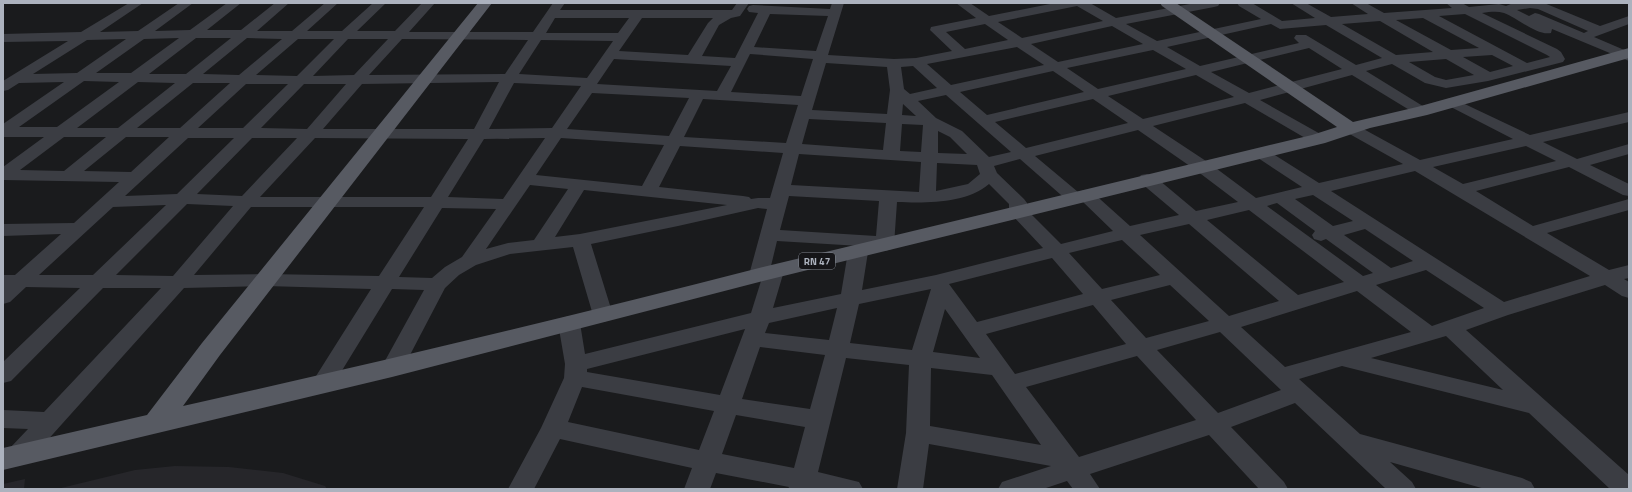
<svg xmlns="http://www.w3.org/2000/svg" width="1632" height="492" font-family="'Titillium Web',sans-serif">
<style>
.built{fill:#26262a}
.lines{fill:none;stroke-linecap:round;stroke-linejoin:round}
.minor{fill:#3b3d43;fill-rule:evenodd}
.major{fill:#575a62;fill-rule:evenodd}
.labels{text-anchor:middle;stroke-width:3;stroke-linejoin:round;paint-order:stroke}
.shield{fill:#151518;stroke:#7f838c;stroke-width:1}
.shield-label{font-size:10px;font-weight:bold;fill:#acb2be}
</style>
<rect width="100%" height="100%" fill="#1a1b1d"/>
<g class="built">
<path d="M175,466L229,467L283,473L325,486L327,489H57L135,470Z"/>
<path d="M25,479L24,489H3V484Z"/>
</g>
<g class="lines">
<path class="minor" d="M129,3H143L100,32L138,31L179,3H193L155,31L190,30L227,3H241L207,30H241L275,3H289L257,31H292L325,3H338L307,31H342L373,3H386L357,31H395L422,3H435L409,32H533L553,3H565L560,10H732L737,3H749L740,16L731,18L719,25L702,56L735,58L758,13L749,12L747,9L749,6L753,5L830,9L832,3H844L828,55L894,59L916,58L952,51L930,30L931,27L976,18L956,3H970L989,16L1055,3H1090L1116,18L1195,3H1220L1218,6L1214,7L1126,24L1157,41L1261,19L1239,6L1237,3H1252L1282,21L1315,18L1291,3H1306L1331,17L1368,14L1351,3H1366L1384,13L1452,8L1446,3H1462L1469,7L1499,4L1506,6L1513,3H1544L1600,26L1629,16V24L1594,37L1629,52V61L1552,29L1551,33C1537,36 1518,18 1504,13C1497,11 1490,12 1482,13L1557,49L1561,52L1565,59L1563,62L1488,81L1446,88L1425,83L1392,64L1366,71L1426,108L1429,111L1426,114L1421,116L1416,114L1352,75L1260,100L1324,136L1326,139L1324,142L1318,144L1312,142L1245,103L1153,126L1209,163L1256,198L1302,187L1255,156L1253,153L1255,150L1261,148L1267,150L1319,183L1403,164L1346,132L1344,129L1346,126L1352,124L1358,126L1420,160L1513,139L1447,105L1445,102L1447,99L1452,98L1530,135L1629,112V122L1543,142L1577,159L1629,144V154L1590,165L1629,184V196L1623,195L1569,167L1476,191L1533,226L1629,199V210L1547,233L1609,270L1629,265V278L1624,279L1629,282V298L1622,296L1605,285L1508,315L1466,330L1629,475V489H1610L1529,413L1342,366L1299,379L1360,434L1522,478L1531,482L1535,489H1485L1390,462L1412,482L1416,489H1386L1295,403L1231,427L1284,482L1288,489H1259L1209,435L1090,474L1100,489H1073L1067,481L1043,489H998L1002,482L1051,466L929,444L923,489H897L906,433L909,365L846,358L818,472L859,482L863,489H788L789,487L716,473L710,489H684L692,468L560,439L534,489H508L541,428L564,378L565,364L558,323L562,318L569,316L576,318L580,323L585,354L751,313L761,281L752,279L749,275L767,209L758,208L678,226L591,244L613,315L610,320L603,322L596,320L593,315L573,247L510,254L476,265L459,275L445,288L400,374L392,376L384,374L381,368L424,290L392,289L330,390L322,392L314,390L311,384L371,289L266,286L184,288L27,463L18,466L9,463L6,456L9,449L28,429L3,428V410L44,412L161,288H103L11,381L3,383V362L80,288L26,287L10,302L3,304V275H15L61,234L3,236V224L74,223L119,182L3,180V167L44,137H3V124L64,82L19,83L8,90L3,91V81L68,41L3,42V34L81,32ZM1077,6L1103,21L1022,38L998,22ZM1530,8L1538,9L1588,31L1584,33L1539,14L1535,13L1529,16L1517,10ZM770,14L828,16L816,51L754,47ZM1465,14L1547,55L1550,57L1527,63L1439,16ZM555,18H629L618,33H546ZM642,18H713L708,23L688,55L619,51ZM1423,18L1479,48L1451,50L1396,20ZM1380,21L1433,52L1396,55L1342,24ZM985,24L1008,40L965,49L946,32ZM1271,24L1280,29L1326,25L1382,58L1356,65L1306,35H1296L1294,38L1299,43L1200,66L1167,47ZM1112,26L1143,44L1058,62L1031,44ZM179,38L131,73H96L144,39ZM196,38H231L186,74H149ZM247,38L282,39L239,75L203,74ZM126,39L77,73L33,74L87,40ZM298,39H334L297,76L256,75ZM348,39H388L354,75L313,76ZM402,39L528,40L505,74L369,75ZM541,40L613,41L587,78L519,74ZM1017,47L1044,65L951,85L927,64ZM1309,48L1342,69L1249,93L1211,72ZM1153,50L1186,69L1098,89L1067,68ZM750,54L813,59L801,96L731,92ZM1492,55L1513,66L1490,72L1463,57ZM614,59L731,66L717,91L597,84ZM1446,59L1474,75L1446,80L1435,77L1409,62ZM826,63L887,67L890,90L887,114L812,110ZM913,66L937,88L910,94L904,89L901,67ZM1053,71L1084,92L987,115L960,92ZM1196,75L1234,97L1143,119L1108,96ZM84,81L119,82L57,127H19ZM138,82L175,83L118,128H77ZM499,82L474,129H323L362,84ZM193,83H230L180,128H137ZM514,83L581,86L552,128L489,129ZM246,84H288L243,128H198ZM304,84H346L307,129L261,128ZM592,93L689,98L669,136L567,129ZM946,95L1011,152L989,157L962,131L936,118L918,101ZM703,99L798,105L786,143L684,137ZM1093,99L1128,123L1026,148L995,122ZM903,104L916,116L902,115ZM809,119L886,123L883,150L802,144ZM902,124L923,125L921,152L900,151ZM1138,130L1197,171L1238,202L1196,211L1153,175L1147,174L1141,175L1138,179L1141,183L1179,215L1130,226L1091,191L1085,190L1078,192L1035,156ZM938,131L950,137L967,154L938,153ZM64,137H106L64,171L20,170ZM126,137H169L131,172L84,171ZM188,138H234L177,194L125,196ZM252,138H297L242,196L197,194ZM315,138L468,139L431,197H260ZM545,138L503,199L448,197L484,139ZM561,138L664,145L642,186L536,175ZM680,146L783,153L770,198H758L751,199L749,197L743,196L659,187ZM1526,146L1556,161L1463,184L1433,167ZM799,154L921,162L919,192L791,185ZM1020,159L1069,202L1075,203L1082,201L1113,231L1061,244L1027,210V203L1024,199L997,173L994,166ZM937,163L977,165L980,174L968,184L936,191ZM1415,171L1590,276L1504,302L1331,191ZM989,184L1009,204V211L1012,215L1043,248L936,275L862,290L868,252L865,248L858,246L851,248L848,252L841,294L773,308L784,271L781,267L771,266L777,241L877,247L885,251L892,249L894,245L897,202C925,203 966,204 989,184ZM530,185L568,189L534,240L508,243L486,249ZM584,190L727,205L580,234L555,237ZM1313,195L1353,221L1333,226L1295,199ZM789,196L879,201L876,236L780,230ZM1277,203L1315,231L1312,235L1314,239L1321,241L1326,239L1373,273L1363,276L1267,206ZM187,204L233,206L173,276L116,275ZM166,205L93,275H39L113,207ZM251,207H424L379,276L266,274L194,275ZM442,208L496,209L462,257L445,267L432,278L399,277ZM1249,210L1344,282L1298,295L1207,220ZM1189,224L1279,301L1229,316L1140,235ZM1365,229L1413,261L1391,268L1344,235ZM1122,240L1160,275L1102,289L1069,253ZM1052,258L1083,294L977,322L949,284ZM1426,270L1484,308L1432,326L1376,285ZM1170,285L1209,321L1146,338L1111,300ZM931,289L912,350L850,343L859,304ZM1357,291L1411,332L1285,367L1241,327ZM1093,305L1126,344L1015,374L986,334ZM837,308L829,340L765,333L769,323ZM945,309L980,358L933,352ZM745,329L720,395L587,372V369ZM1220,332L1281,390L1218,413L1157,350ZM1446,336L1503,390L1371,358ZM760,347L825,355L810,409L742,399ZM1137,356L1196,420L1079,457L1026,387ZM931,368L992,375L1041,445L930,426ZM582,387L714,411L699,450L568,422ZM736,415L805,427L794,468L722,454Z"/>
<path class="major" d="M478,3H492L220,355L183,406C376,363 568,317 759,268L1312,135L1337,127L1162,6L1160,3H1176L1353,122L1417,107L1629,48V58L1427,115L1370,128L1325,143L763,281L392,377L3,470V448L147,415L202,343Z"/>
</g>
<g class="labels">
<rect class="shield" x="799" y="253" width="36" height="16" rx="3"/>
<g class="shield-label">
<text x="817" y="265">RN 47</text>
</g>
</g>
<rect width="1632" height="492" fill="none" stroke="#acb2be" stroke-width="8"/>
</svg>
